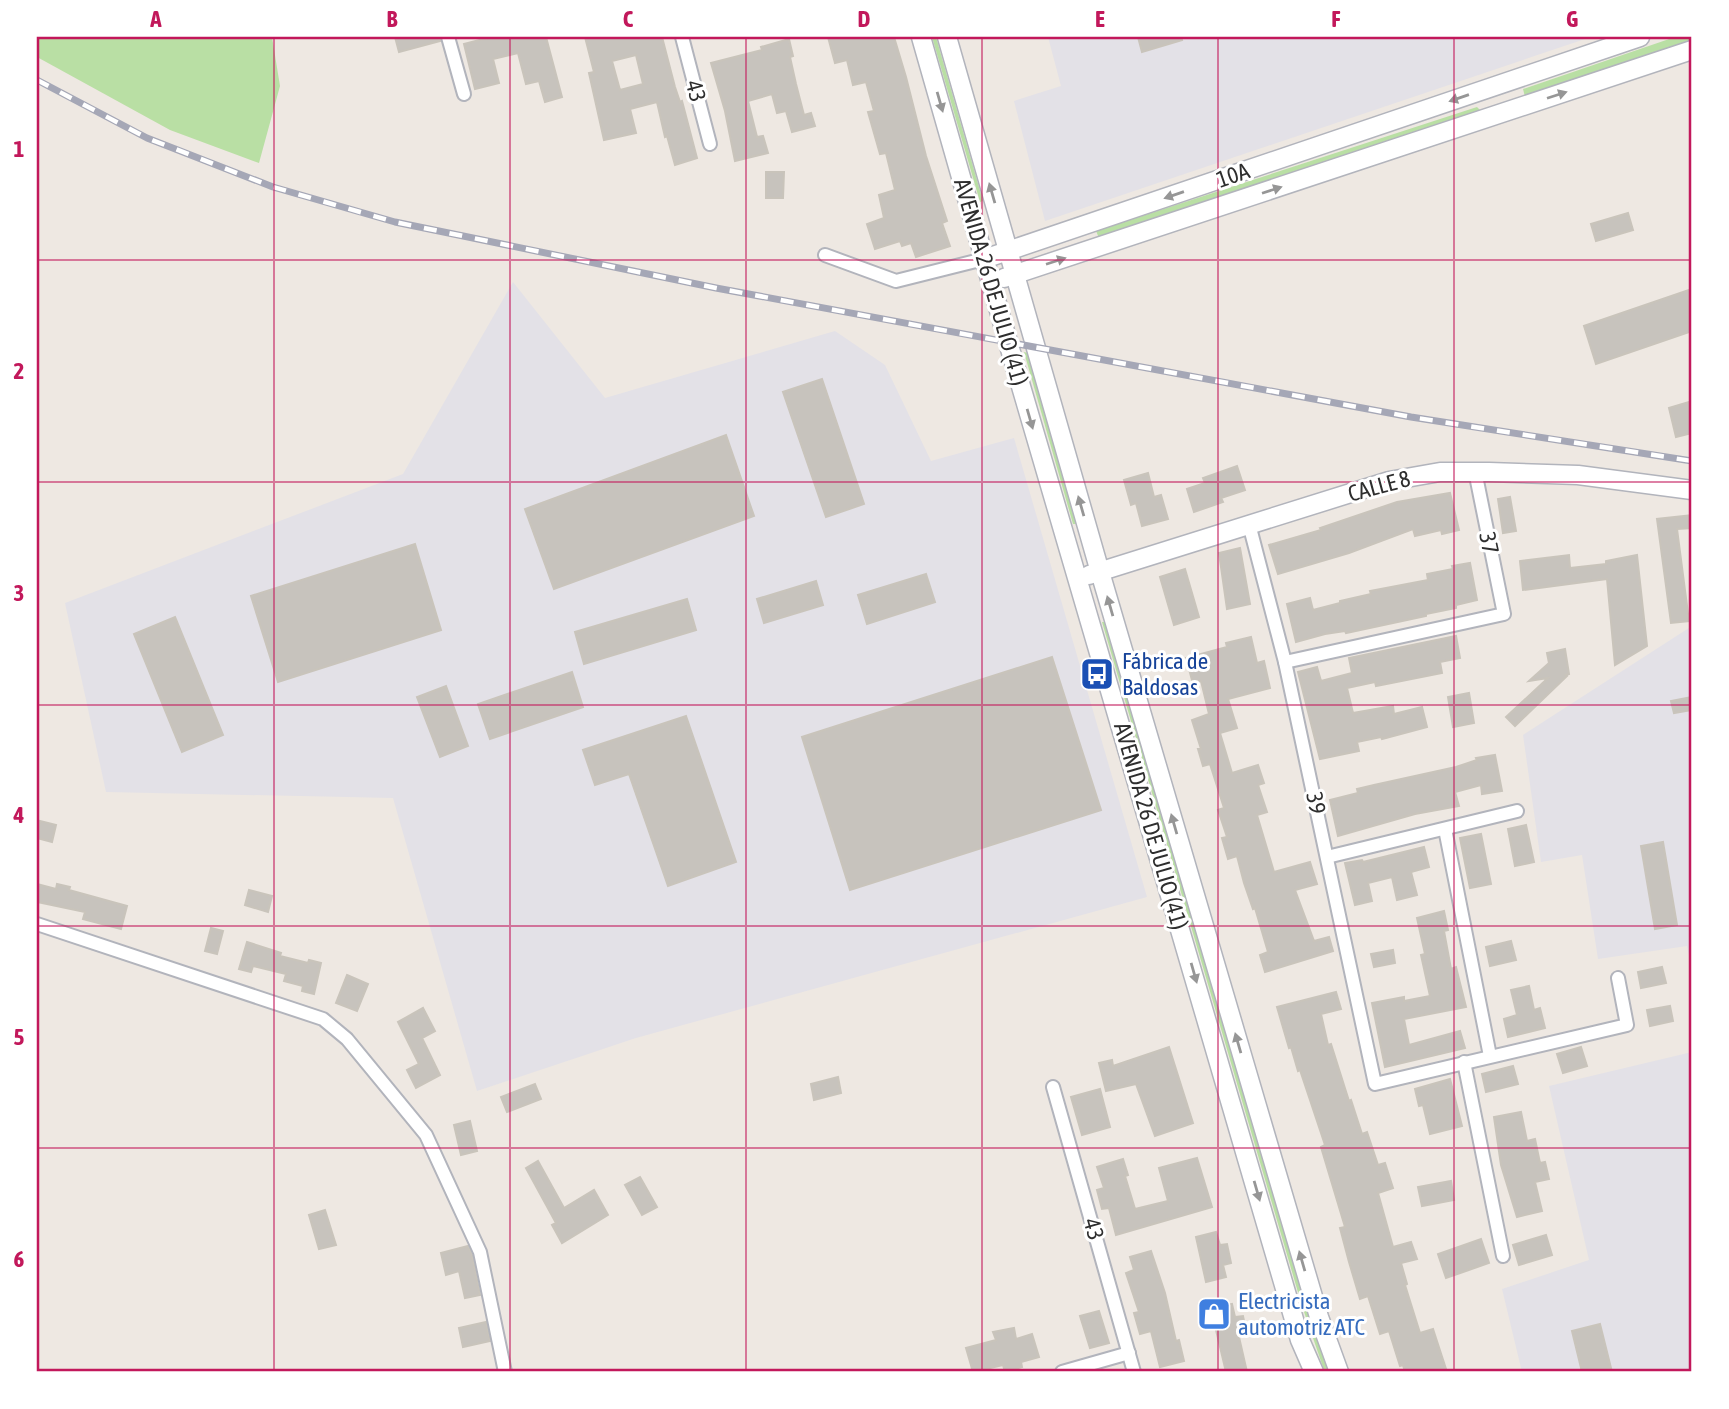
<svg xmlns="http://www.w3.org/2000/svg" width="1729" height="1409" font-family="'Asap Condensed',sans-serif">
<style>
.industrial{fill:#e3e1e7}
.green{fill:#b9dfa4}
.building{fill:#c7c3bd;stroke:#c9c4bb;stroke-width:2;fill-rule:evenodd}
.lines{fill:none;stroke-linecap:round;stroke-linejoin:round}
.street-casing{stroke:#b2b4bc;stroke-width:16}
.secondary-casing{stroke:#b2b4bc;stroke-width:21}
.street{stroke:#fff;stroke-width:12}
.secondary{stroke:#fff;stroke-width:18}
.rail-casing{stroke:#a5a7b6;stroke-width:7}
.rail{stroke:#fff;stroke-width:4.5;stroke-dasharray:13;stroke-linecap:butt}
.oneway{fill:#969696}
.grid{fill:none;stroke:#c2185b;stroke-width:2;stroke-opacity:0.55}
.labels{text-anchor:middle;stroke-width:6;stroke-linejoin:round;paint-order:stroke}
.street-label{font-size:23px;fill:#2e2e2e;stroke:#fff}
.transit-label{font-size:23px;fill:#164399;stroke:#fff;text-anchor:start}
.shop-label{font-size:23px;fill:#366cbe;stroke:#fff;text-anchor:start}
.neatline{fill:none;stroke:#c2185b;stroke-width:2.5}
.grid-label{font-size:23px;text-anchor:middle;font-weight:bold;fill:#c2185b}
</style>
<rect width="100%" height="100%" fill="#eee8e2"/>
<g class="industrial">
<path d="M1048,37H1591L1045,221L1014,101L1061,86Z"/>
<path d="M513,282L605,398L835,331L885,365L931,461L1014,438L1147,897L636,1038L477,1091L393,798L106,792L65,603L403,474Z"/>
<path d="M1692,626V971L1687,946L1598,959L1582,855L1541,862L1523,735Z"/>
<path d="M1692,1052V1372H1522L1502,1289L1589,1260L1549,1086Z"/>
</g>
<g class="green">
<path d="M37,37H272L280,86L259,163L170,130L37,57Z"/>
<path d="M932,37H936L983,201L980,202Z"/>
<path d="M1675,37H1692V40L1525,97L1523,89Z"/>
<path d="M1477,107L1480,110L1476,113L1099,238L1096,231Z"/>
<path d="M1024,352L1028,353L1076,524H1073Z"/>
<path d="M1102,622H1105L1313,1330L1330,1372H1325L1324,1370L1302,1306Z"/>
</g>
<g class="building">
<path d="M395,37H439L440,41L399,52Z"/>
<path d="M491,37H546L562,97L545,102L539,81L526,84L518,53L493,59L499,83L475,89L464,44Z"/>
<path d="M585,37H662L675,87L680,102L682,101L697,158L675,165L667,136L665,137L657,102L630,109L636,133L604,140L589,73L594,72ZM636,55L643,84L620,90L612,61Z"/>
<path d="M828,37H894L906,77L926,156L947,221L942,223L950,246L916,257L911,243L902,246L900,241L875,249L867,224L884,218L879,195L895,190L886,153L880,154L868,112L874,111L866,82L853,85L847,60L835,63Z"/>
<path d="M1138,37H1181L1182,40L1142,52Z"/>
<path d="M789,39L793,56L790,57L796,84L804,115L811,113L815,126L792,132L786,111L777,113L772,94L748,101L757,137L763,136L768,153L735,161L725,111L711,63L762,50L761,47Z"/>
<path d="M766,172H784L783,198H766Z"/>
<path d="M1628,213L1633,230L1596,241L1591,224Z"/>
<path d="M1692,289V331L1596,364L1584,326Z"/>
<path d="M822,379L864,504L826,517L783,392Z"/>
<path d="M1692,401V433L1676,437L1669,408Z"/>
<path d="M726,435L754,516L554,589L525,509Z"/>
<path d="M1237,466L1245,490L1221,498L1223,502L1194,512L1187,489L1205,483L1203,478Z"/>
<path d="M1148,473L1154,497L1161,495L1168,519L1142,526L1136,503L1131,505L1124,480Z"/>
<path d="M1450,493L1459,530L1442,534L1441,530L1415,536L1413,529L1349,553L1278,574L1269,545L1321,530L1320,528L1397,502Z"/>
<path d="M1510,497L1516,531L1503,533L1498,499Z"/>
<path d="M1692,515V528L1677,529L1689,621L1671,623L1657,519Z"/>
<path d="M415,544L441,630L278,682L251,596Z"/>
<path d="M1240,548L1250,604L1227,609L1219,553Z"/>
<path d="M1569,555L1570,568L1606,564V561L1637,555L1647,646L1615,665L1607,579L1523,590L1520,561Z"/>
<path d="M1470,563L1477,600L1456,605V608L1426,614V616L1346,633L1345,631L1325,634L1296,642L1287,604L1310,598L1313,610L1340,603V601L1371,594L1370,591L1428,580L1427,574L1453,569L1452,566Z"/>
<path d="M1185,569L1199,617L1174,625L1160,577Z"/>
<path d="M926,574L935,602L867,624L858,595Z"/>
<path d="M816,581L823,605L764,623L757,599Z"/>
<path d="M687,599L696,630L584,664L575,632Z"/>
<path d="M175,617L223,735L182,752L134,634Z"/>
<path d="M1456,636L1460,658L1440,662L1442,673L1376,686L1375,682L1347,688L1353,713L1393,706L1394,714L1422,707L1427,727L1382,739L1381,737L1357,742L1359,751L1320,759L1298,672L1317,667L1321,681L1352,673L1349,658Z"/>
<path d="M1251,637L1257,663L1264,661L1270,688L1228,699L1237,728L1220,733L1232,773L1258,765L1264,783L1258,785L1267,812L1257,815L1274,872L1310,862L1317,884L1295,890L1314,941L1329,937L1333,951L1265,972L1260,955L1268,952L1255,908L1253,909L1244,883L1237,856L1228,859L1222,838L1227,837L1218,810L1224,808L1210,764L1203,766L1198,749H1201L1192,720L1209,714L1201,681L1193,684L1186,658L1227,647L1226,643Z"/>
<path d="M1565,649L1569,674L1566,675L1567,676L1515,726L1506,717L1548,678L1529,681L1549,663L1547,653Z"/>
<path d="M1052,657L1101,810L850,890L802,737Z"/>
<path d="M572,672L583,707L490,739L478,704Z"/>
<path d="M446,686L468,746L440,757L417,697Z"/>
<path d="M1469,693L1474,723L1453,727L1448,697Z"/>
<path d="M1692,697V710L1674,713L1671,701Z"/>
<path d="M686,716L736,862L668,886L629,774L595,785L583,750Z"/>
<path d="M1495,755L1502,791L1482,794L1481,785L1455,792L1459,806L1415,814L1338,836L1330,800L1358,793L1357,789L1374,785L1456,767L1477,760L1476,758Z"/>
<path d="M40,821L56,825L52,842L37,838Z"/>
<path d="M1526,825L1534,862L1515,866L1508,829Z"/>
<path d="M1481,834L1491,884L1470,888L1460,838Z"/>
<path d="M1663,842L1677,925L1655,929L1641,846Z"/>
<path d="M1424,847L1429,867L1411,872L1417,895L1397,900L1392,877L1368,883L1372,901L1355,905L1345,863L1362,860L1363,862Z"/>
<path d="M37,884L56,889L57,884L70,887L69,890L127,906L121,929L83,919L85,912L37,902Z"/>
<path d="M249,890L272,896L268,912L245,905Z"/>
<path d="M1444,911L1448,930L1444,931L1451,969L1456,967L1466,1007L1404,1019L1409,1045L1460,1031L1465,1048L1385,1067L1372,1003L1404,997V1001L1430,996L1421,955L1425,954L1417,918Z"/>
<path d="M211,928L223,931L217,954L205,951Z"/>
<path d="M1511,941L1516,960L1490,966L1486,947Z"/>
<path d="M247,942L281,953L280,956L308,963L309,960L321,963L314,994L302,991L303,986L284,981L286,974L253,966L251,972L239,969Z"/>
<path d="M1393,950L1395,963L1374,967L1371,954Z"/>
<path d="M1662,967L1666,983L1641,988L1638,972Z"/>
<path d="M347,975L368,984L357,1011L336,1003Z"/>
<path d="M1529,986L1534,1010L1540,1008L1545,1028L1508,1037L1504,1019L1517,1015L1511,990Z"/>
<path d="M1336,992L1341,1009L1321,1014L1328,1045L1331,1044L1349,1101L1351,1100L1362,1134L1367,1132L1378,1165L1385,1163L1393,1188L1378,1193L1393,1247L1411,1242L1417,1259L1401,1263L1407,1284L1405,1285L1420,1333L1433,1329L1447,1372H1405L1403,1365L1400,1366L1389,1331L1380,1334L1368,1296L1360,1299L1349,1262L1340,1228L1345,1227L1321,1147L1325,1145L1300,1070L1298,1071L1291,1047L1289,1048L1277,1007Z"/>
<path d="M1670,1006L1673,1021L1650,1026L1647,1010Z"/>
<path d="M423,1008L435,1031L422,1038L440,1075L416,1088L407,1070L419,1064L398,1022Z"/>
<path d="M1169,1047L1193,1123L1155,1136L1136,1084L1106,1091L1099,1063L1112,1060L1113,1066Z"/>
<path d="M1581,1047L1587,1066L1563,1073L1557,1054Z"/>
<path d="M1513,1066L1518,1084L1486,1092L1482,1074Z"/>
<path d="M838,1077L841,1093L814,1100L811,1084Z"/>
<path d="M1450,1079L1462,1126L1430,1134L1423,1105L1419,1106L1415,1089Z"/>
<path d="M535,1084L541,1099L507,1112L501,1097Z"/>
<path d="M1100,1089L1110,1127L1082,1135L1071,1097Z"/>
<path d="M1521,1112L1527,1141L1535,1139L1540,1163L1545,1162L1549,1179L1535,1182L1542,1211L1517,1217L1501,1165L1494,1117Z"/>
<path d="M470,1121L477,1151L461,1155L454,1125Z"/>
<path d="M1197,1158L1212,1207L1116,1235L1109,1208L1102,1209L1097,1190L1104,1188L1097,1167L1123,1159L1128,1175L1125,1176L1135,1209L1168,1201L1159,1168Z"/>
<path d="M538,1161L564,1208L594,1190L608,1215L562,1243L552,1225L556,1223L526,1168Z"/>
<path d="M640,1177L657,1207L642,1215L625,1185Z"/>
<path d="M1451,1181L1454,1200L1422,1206L1418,1187Z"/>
<path d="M325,1210L336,1245L319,1249L309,1215Z"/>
<path d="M1216,1232L1220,1245L1227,1244L1231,1263L1223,1265L1226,1277L1206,1282L1196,1237Z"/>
<path d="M1546,1235L1552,1255L1519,1265L1513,1245Z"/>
<path d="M1481,1239L1489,1263L1446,1278L1438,1254Z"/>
<path d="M468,1246L472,1255L480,1295L465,1298L459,1271L446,1275L441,1253Z"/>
<path d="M1151,1251L1165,1293L1176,1341L1179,1340L1184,1361L1160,1367L1151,1331L1140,1334L1134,1313L1139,1312L1126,1273L1134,1270L1130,1257Z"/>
<path d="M1232,1304L1235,1317L1243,1316L1247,1335L1239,1337L1247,1372H1226L1211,1309Z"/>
<path d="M1099,1311L1109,1343L1090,1348L1080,1316Z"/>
<path d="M486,1322L490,1341L463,1347L459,1328Z"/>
<path d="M1600,1324L1612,1372H1582L1572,1331Z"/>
<path d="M1014,1328L1016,1339L1032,1334L1039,1357L1021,1362L1022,1367L1005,1372L1003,1365L973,1372L966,1348L996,1340L993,1332Z"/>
</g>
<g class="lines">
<defs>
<g id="street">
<path d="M448,37L464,94"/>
<path d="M682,37L710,144"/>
<path d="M825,255L896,281L984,259"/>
<path d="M1249,524L1285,662L1375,1084L1627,1025L1618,978"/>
<path d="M1285,662L1504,614L1475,471"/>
<path d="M1445,829L1490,1056"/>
<path d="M1327,857L1517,811"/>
<path d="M37,924L323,1019L347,1039L426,1135L480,1252L505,1372"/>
<path d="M1464,1062L1503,1256"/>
<path d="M1053,1087L1134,1372"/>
<path d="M1062,1372L1129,1353"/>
</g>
<g id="secondary">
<path d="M921,37L1008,342L1300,1340L1314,1372"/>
<path d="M947,37L1100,572L1319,1317L1339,1372"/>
<path d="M984,259L1640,37"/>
<path d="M1004,278L1692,50"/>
<path d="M1089,575L1389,481L1440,472H1489L1578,475L1692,490"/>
</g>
</defs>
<use href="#street" class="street-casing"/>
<use href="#secondary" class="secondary-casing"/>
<use href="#street" class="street"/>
<use href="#secondary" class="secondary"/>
<defs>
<path id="rail" d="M37,80L147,138L273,187L395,222L716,288L1411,417L1692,461"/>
</defs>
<use href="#rail" class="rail-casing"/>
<use href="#rail" class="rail"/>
</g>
<defs><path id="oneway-solid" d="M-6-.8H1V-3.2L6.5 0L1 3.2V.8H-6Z" transform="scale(1.75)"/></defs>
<g class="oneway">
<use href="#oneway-solid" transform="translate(1557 95) rotate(-18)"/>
<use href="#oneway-solid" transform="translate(1459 98) rotate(161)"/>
<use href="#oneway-solid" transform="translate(940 102) rotate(74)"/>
<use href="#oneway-solid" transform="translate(1272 190) rotate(-18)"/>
<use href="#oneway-solid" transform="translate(992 193) rotate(-106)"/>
<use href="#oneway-solid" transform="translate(1174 195) rotate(161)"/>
<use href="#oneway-solid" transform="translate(1056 261) rotate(-18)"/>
<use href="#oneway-solid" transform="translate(1030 419) rotate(74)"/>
<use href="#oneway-solid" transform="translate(1081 506) rotate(-106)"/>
<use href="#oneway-solid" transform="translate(1110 606) rotate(-106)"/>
<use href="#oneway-solid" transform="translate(1174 824) rotate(-106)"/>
<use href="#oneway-solid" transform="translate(1194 973) rotate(74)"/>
<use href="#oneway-solid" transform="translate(1238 1043) rotate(-106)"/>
<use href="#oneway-solid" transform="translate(1257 1191) rotate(74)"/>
<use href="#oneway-solid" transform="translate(1302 1261) rotate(-106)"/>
</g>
<path class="grid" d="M274,37V1372M510,37V1372M746,37V1372M982,37V1372M1218,37V1372M1454,37V1372M37,260H1692M37,482H1692M37,705H1692M37,926H1692M37,1148H1692"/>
<defs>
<symbol id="bus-square" viewBox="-11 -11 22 22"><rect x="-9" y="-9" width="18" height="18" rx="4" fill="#1a4fb4" stroke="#fff"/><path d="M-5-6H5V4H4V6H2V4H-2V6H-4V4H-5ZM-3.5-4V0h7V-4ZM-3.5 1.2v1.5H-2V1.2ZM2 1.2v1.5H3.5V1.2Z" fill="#fff"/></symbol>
<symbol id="shop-square" viewBox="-11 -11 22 22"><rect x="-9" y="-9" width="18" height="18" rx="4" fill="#3f7fe0" stroke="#fff"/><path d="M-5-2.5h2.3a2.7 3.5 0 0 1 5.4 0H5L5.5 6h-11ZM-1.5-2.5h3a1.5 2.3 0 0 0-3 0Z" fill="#fff"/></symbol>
</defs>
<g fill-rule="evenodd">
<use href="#bus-square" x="1078" y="655" width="38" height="38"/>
<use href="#shop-square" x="1195" y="1295" width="38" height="38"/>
</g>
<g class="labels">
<g class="street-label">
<text transform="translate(696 91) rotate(75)" y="8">43</text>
<text transform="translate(1233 175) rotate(-19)" y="8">10A</text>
<text transform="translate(991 282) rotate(74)" y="8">AVENIDA 26 DE JULIO (41)</text>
<text transform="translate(1379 486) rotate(-15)" y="8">CALLE 8</text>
<text transform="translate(1489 543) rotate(78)" y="8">37</text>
<text transform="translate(1316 803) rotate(78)" y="8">39</text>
<text transform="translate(1151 826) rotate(74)" y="8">AVENIDA 26 DE JULIO (41)</text>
<text transform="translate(1094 1229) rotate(74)" y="8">43</text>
</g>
<g class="transit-label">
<text x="1122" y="669">Fábrica de<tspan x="1122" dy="26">Baldosas</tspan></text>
</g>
<g class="shop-label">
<text x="1238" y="1309">Electricista<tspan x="1238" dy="26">automotriz ATC</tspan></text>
</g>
</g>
<rect width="1729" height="1409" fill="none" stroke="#ffffff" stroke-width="77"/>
<rect x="38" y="38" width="1652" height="1332" class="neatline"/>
<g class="grid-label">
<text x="156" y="27">A</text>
<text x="392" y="27">B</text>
<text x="628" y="27">C</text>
<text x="864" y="27">D</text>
<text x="1100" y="27">E</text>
<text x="1336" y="27">F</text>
<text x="1572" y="27">G</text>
<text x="19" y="157">1</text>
<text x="19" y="379">2</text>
<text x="19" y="601">3</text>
<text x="19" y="823">4</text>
<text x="19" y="1045">5</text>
<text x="19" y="1267">6</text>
</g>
</svg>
